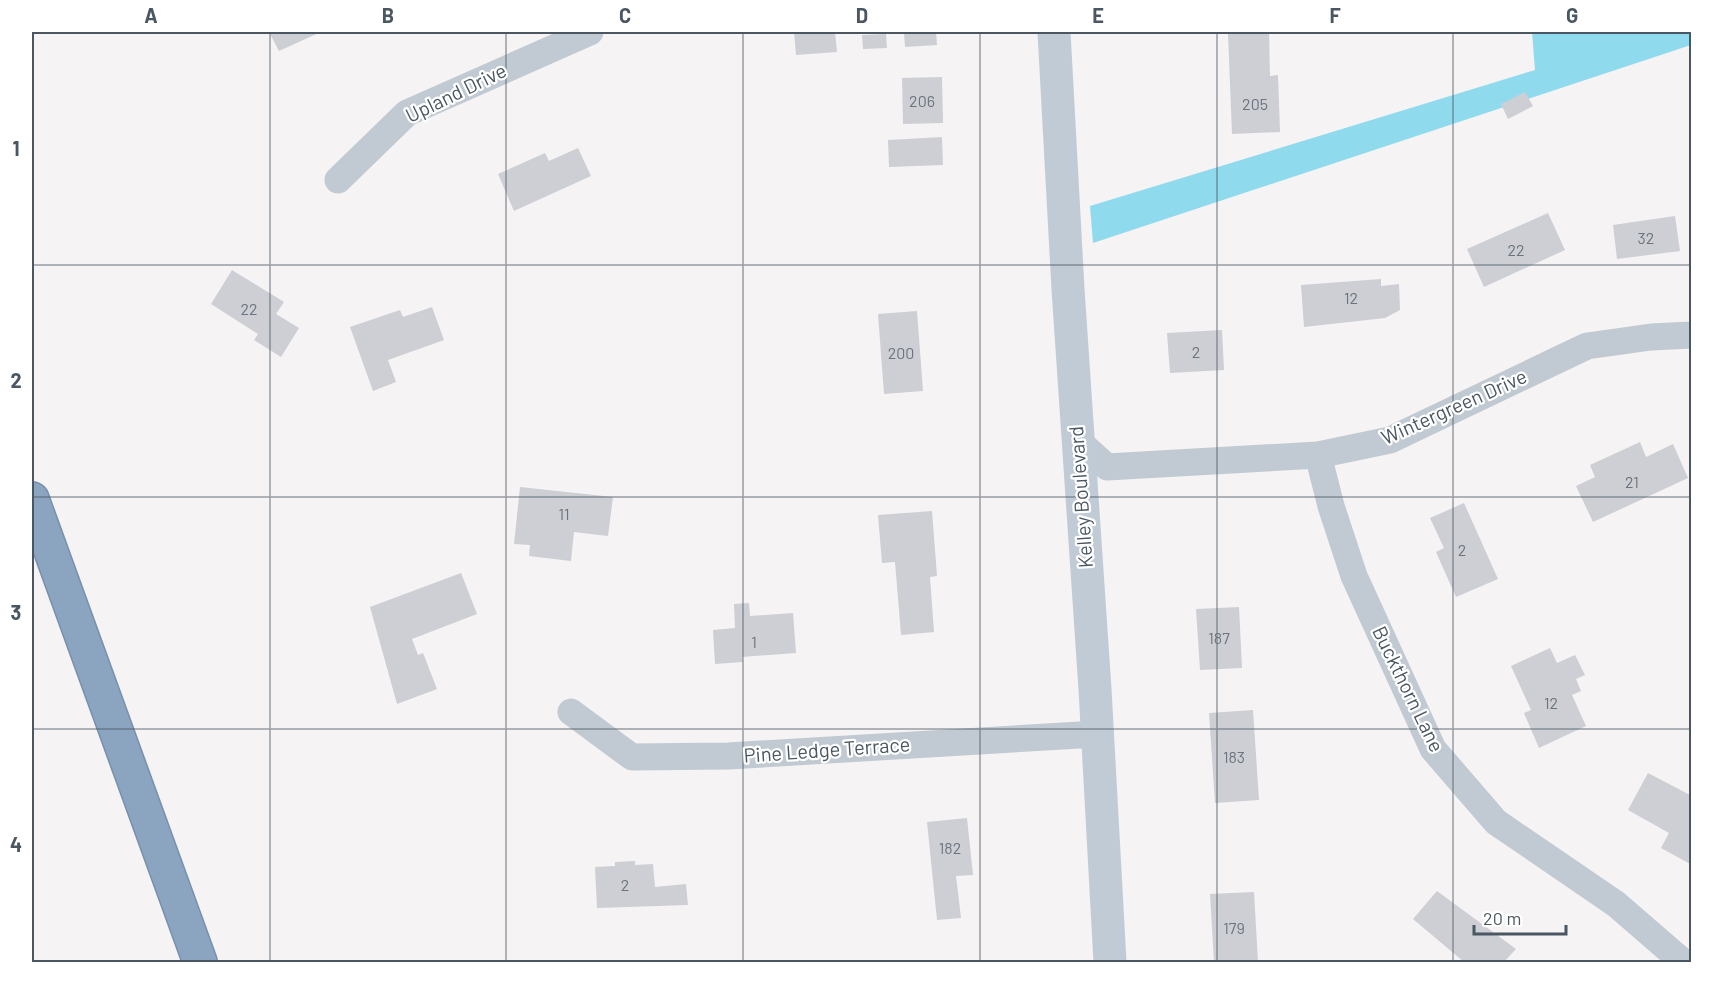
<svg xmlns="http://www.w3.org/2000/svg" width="1723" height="994" font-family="Barlow,sans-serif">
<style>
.water{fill:#90daee}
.building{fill:#cdcfd5}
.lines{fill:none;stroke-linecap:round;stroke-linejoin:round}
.highway-casing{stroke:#7690ad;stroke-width:36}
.street{stroke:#c1cad2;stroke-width:27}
.secondary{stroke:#c1cbd6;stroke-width:33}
.highway{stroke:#8ba5c1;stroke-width:33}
.grid{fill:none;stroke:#4a5661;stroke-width:1.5;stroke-opacity:0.55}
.labels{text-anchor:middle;stroke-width:4.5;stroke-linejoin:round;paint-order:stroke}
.number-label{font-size:16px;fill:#6b747e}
.street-label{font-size:20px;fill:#4a5661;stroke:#fff}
.neatline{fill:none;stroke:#4a5661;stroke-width:2}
.grid-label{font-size:20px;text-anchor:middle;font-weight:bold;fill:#4a5661}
</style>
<rect width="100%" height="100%" fill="#f5f3f3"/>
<path class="water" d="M1532,32H1691V45L1093,243L1090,206L1535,70Z"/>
<g class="building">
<path d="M269,32H321L279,51Z"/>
<path d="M794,32H835L837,52L796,55Z"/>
<path d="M904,32H936L937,45L905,47Z"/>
<path d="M1269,32L1270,76L1278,75L1280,132L1232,134L1228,33Z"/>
<path d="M886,34L887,48L863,49L862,35Z"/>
<path d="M942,77L943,123L903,124L902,78Z"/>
<path d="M1525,92L1533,106L1508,119L1501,104Z"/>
<path d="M942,137L943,165L889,167L888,140Z"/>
<path d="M578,148L591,176L514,211L498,174L545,153L549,161Z"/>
<path d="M1548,213L1565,250L1484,287L1467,249Z"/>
<path d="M1675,216L1680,251L1617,259L1613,225Z"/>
<path d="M232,270L284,302L276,314L299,328L281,357L254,340L258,334L211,304Z"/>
<path d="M1381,279V286L1399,284L1400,310L1385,318L1304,327L1301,285Z"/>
<path d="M432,307L444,340L388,360L396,382L373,391L350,327L400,310L403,317Z"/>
<path d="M917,311L923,391L884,394L878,314Z"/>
<path d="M1222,330L1224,370L1170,373L1167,333Z"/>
<path d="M1640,442L1646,457L1673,444L1688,478L1593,522L1576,486L1595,477L1590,465Z"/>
<path d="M520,487L613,497L608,536L574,532L571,561L529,556L530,545L514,544Z"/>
<path d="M1464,503L1498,579L1456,597L1436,552L1444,548L1430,518Z"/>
<path d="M932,511L937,576L930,577L934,632L901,635L895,562L882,563L878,515Z"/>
<path d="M461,573L477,614L412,639L418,655L423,653L437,689L397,704L370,607Z"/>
<path d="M749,603L750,616L793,613L796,653L742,657L743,662L715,664L713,630L735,628L734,604Z"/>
<path d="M1239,607L1242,668L1200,670L1196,609Z"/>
<path d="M1550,648L1557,663L1575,655L1585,675L1576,679L1581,691L1572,695L1586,726L1539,748L1524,713L1531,710L1511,666Z"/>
<path d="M1253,710L1259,800L1215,803L1209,713Z"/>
<path d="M1648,773L1692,796V865L1661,848L1669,833L1628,810Z"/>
<path d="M967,818L973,875L956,876L961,918L937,920L927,822Z"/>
<path d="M635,861V865L653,864L655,887L686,884L688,905L597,908L595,867L615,866V862Z"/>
<path d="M1437,891L1516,949L1504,962H1464L1413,919Z"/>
<path d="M1254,892L1258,962H1214L1210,894Z"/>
</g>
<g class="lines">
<defs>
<path id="highway" d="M32,499L200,962"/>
</defs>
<use href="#highway" class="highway-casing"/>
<g class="street">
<path d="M338,180L407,113L590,32"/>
<path d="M1078,441L1107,467L1318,455L1390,440L1587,346L1651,337L1692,335"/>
<path d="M1318,455L1331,506L1354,576L1433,749L1496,822L1616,904L1683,962"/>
<path d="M571,712L632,757L728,756L1097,734"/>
</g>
<path class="secondary" d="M1054,32L1068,289L1095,689L1110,962"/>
<use href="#highway" class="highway"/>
</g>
<path class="grid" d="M270,32V962M506,32V962M743,32V962M980,32V962M1217,32V962M1453,32V962M32,265H1692M32,497H1692M32,729H1692"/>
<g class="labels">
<g class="number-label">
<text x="922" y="107">206</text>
<text x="1255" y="110">205</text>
<text x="1646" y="244">32</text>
<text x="1516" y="256">22</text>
<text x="1351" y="304">12</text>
<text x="249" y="315">22</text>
<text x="1196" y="358">2</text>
<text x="901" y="359">200</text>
<text x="1632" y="488">21</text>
<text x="564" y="520">11</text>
<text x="1462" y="556">2</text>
<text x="1219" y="644">187</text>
<text x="754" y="648">1</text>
<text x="1551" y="709">12</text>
<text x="1234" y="763">183</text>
<text x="950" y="854">182</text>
<text x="625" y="891">2</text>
<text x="1234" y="934">179</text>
</g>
<g class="street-label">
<text transform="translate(456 93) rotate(-26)" y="7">Upland Drive</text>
<text transform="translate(1454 407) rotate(-24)" y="7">Wintergreen Drive</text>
<text transform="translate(1081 497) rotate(-94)" y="7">Kelley Boulevard</text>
<text transform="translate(1408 689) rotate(64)" y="7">Buckthorn Lane</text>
<text transform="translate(827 750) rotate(-4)" y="7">Pine Ledge Terrace</text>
</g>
</g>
<rect width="1723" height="994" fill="none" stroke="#ffffff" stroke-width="66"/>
<path d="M1474 925v9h92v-9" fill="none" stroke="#4a5661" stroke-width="3"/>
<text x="1483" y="925" font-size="18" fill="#4a5661" stroke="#ffffff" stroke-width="4.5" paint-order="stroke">20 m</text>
<rect x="33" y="33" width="1657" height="928" class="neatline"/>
<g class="grid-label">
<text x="151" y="23">A</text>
<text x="388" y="23">B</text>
<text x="625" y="23">C</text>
<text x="862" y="23">D</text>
<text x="1098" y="23">E</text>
<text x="1335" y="23">F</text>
<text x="1572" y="23">G</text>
<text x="16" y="156">1</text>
<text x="16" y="388">2</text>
<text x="16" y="620">3</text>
<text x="16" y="852">4</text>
</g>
</svg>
